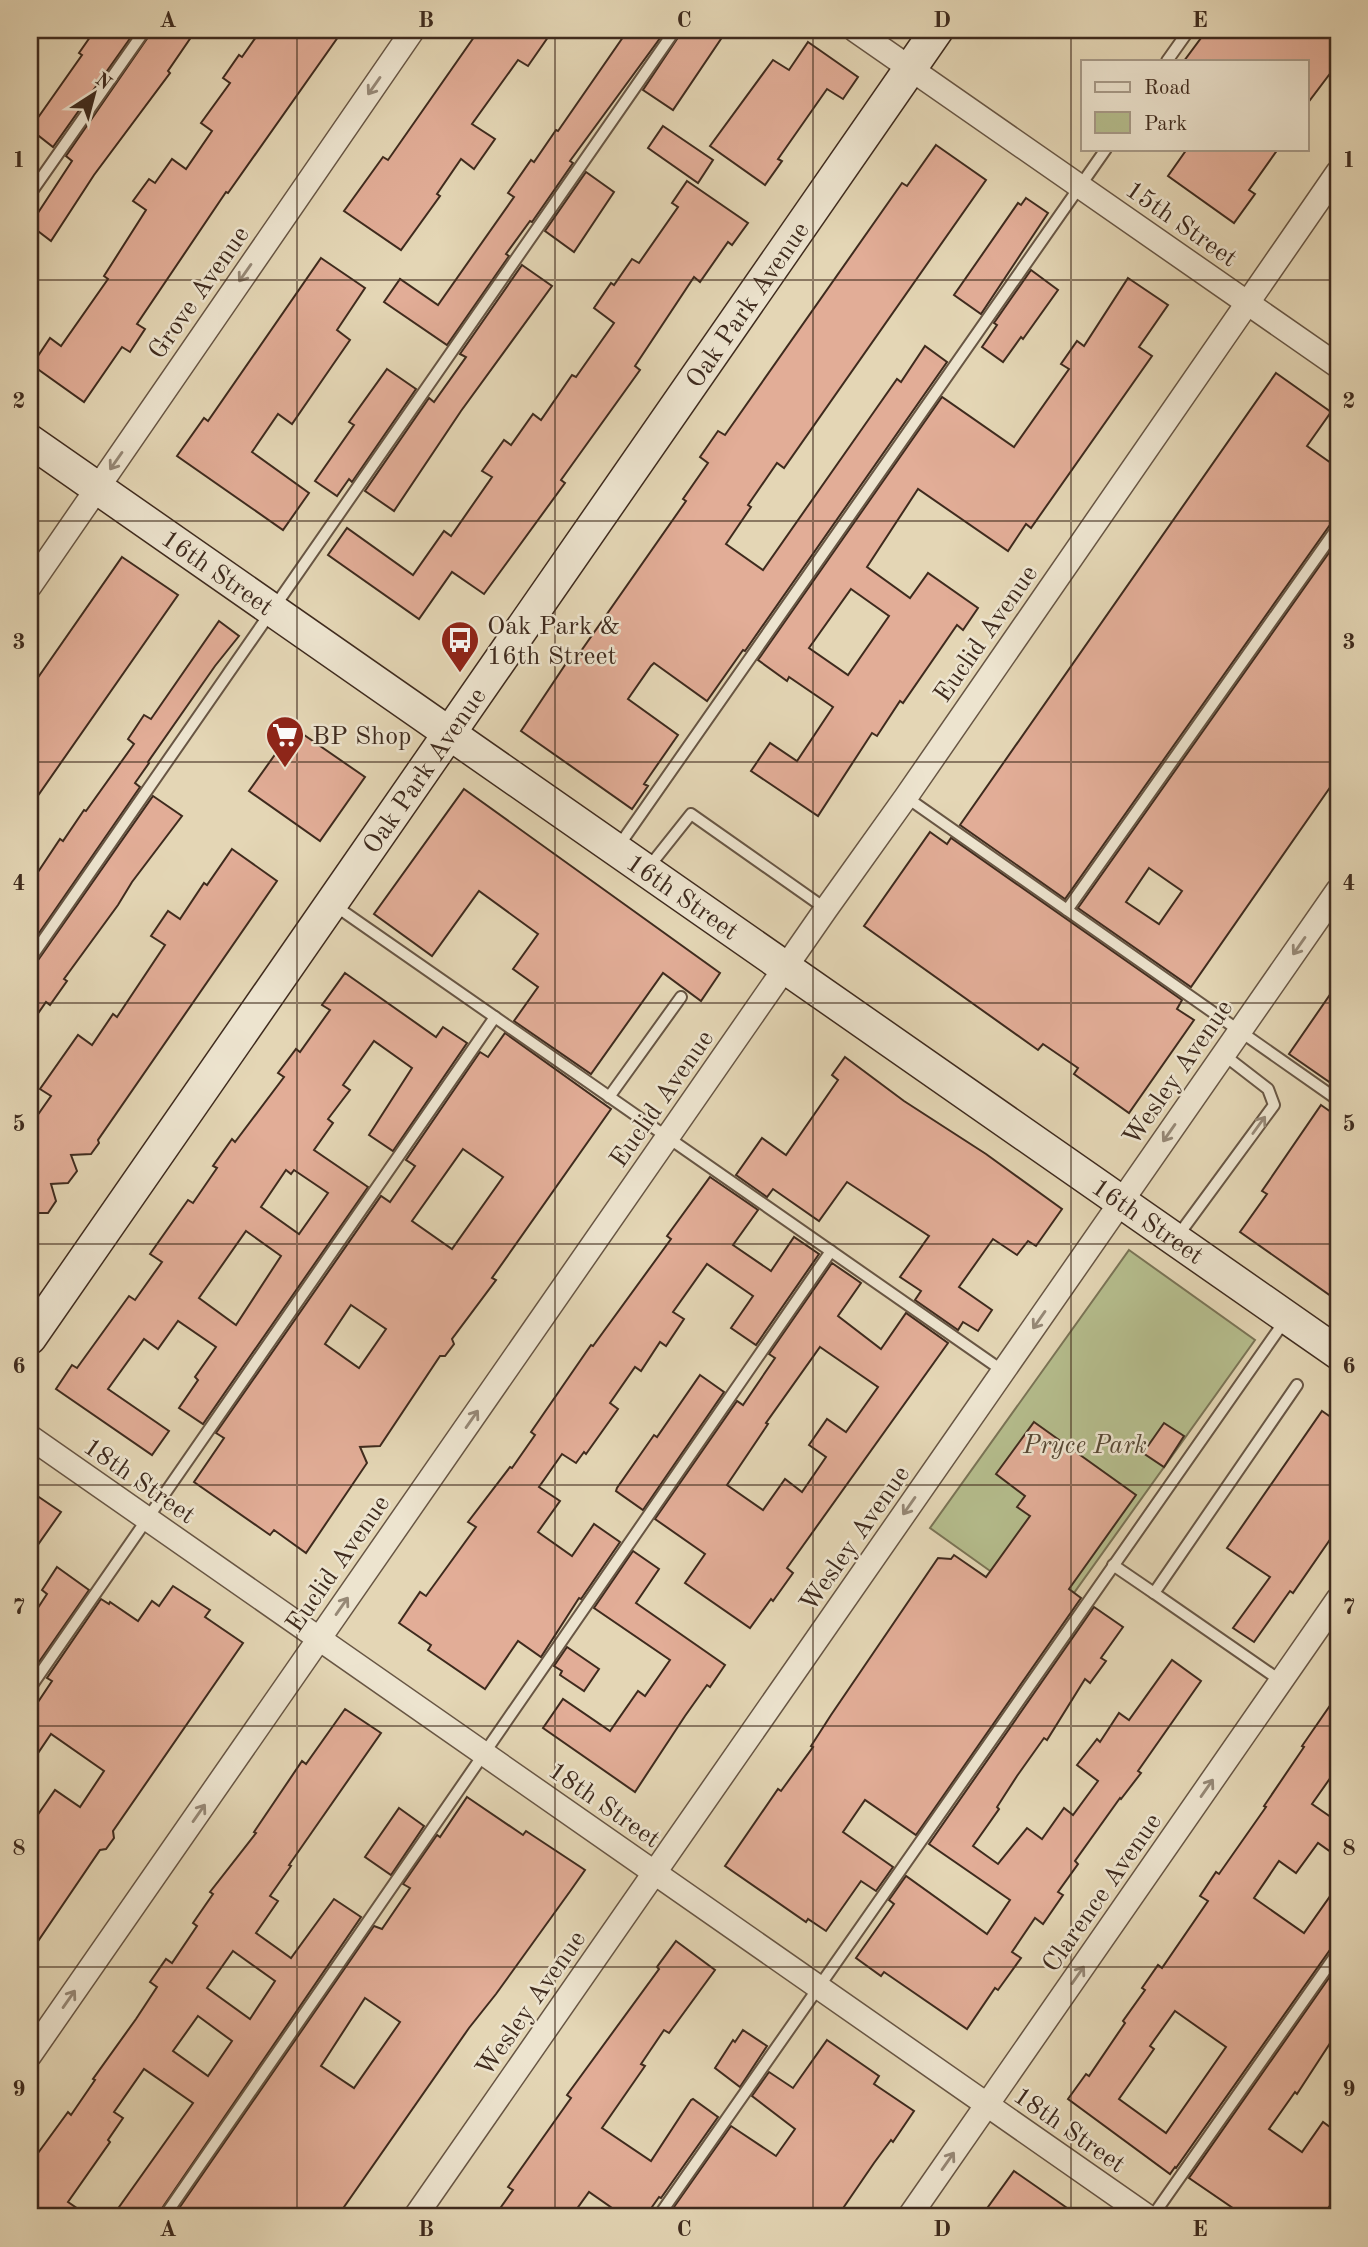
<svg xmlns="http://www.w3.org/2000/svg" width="1368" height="2247" font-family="'Old Standard TT',serif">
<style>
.green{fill:#b5bd8d;stroke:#7a7456;stroke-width:2}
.building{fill:#e2ad97;stroke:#3f2b1e;stroke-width:2;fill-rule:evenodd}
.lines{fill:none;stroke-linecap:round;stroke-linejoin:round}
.lane-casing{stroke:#685644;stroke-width:14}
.street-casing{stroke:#685644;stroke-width:26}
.secondary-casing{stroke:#3f2b1e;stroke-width:35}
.lane{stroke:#ede4cf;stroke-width:10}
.street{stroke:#ede4cf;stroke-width:23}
.secondary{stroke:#ede4cf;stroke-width:32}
.oneway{stroke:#968876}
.grid{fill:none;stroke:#3f2b1e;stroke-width:2;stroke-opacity:0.55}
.labels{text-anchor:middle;stroke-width:5;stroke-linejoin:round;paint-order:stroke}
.street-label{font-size:26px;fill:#3f2b1e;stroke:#ede4cf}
.poi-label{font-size:26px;fill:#3f2b1e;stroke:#ede4cf;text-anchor:start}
.park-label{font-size:26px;font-style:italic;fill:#574834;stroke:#ede4cf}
.neatline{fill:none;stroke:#3f2b1e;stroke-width:2.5}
.grid-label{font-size:23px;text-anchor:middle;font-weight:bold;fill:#3f2b1e}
</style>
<rect width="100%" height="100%" fill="#e4d6b5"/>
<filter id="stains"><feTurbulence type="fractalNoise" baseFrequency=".00286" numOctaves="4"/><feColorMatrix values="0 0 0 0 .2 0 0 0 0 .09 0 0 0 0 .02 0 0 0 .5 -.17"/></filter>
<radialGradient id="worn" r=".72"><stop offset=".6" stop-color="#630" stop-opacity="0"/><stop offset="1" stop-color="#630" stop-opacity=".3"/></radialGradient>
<path class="green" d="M1129,1250L1255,1340L1056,1618L930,1528Z"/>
<g class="building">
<path d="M95,30H136L53,147L30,129L82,55L79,53Z"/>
<path d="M153,30H196L168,71L170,73L94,175L51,241L30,225L72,161L66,156Z"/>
<path d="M261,30H343L228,193L226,192L137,324L145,329L130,352L122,347L84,402L32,365L50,338L61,346L108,279L104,276L146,210L133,201L149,179L155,183L172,159L186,169L212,131L201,123L230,83L223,78L239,55L242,57Z"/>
<path d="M479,30H553L528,66L518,60L472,124L495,139L474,169L461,159L437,194L440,196L401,250L344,211L383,157L388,160Z"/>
<path d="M628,30H666L570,161L573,163L532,222L530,221L506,254L509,256L447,345L384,302L400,279L438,305L514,197L508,193L531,160L534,162L556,130L558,131Z"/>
<path d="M683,30H727L673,110L643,90Z"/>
<path d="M1207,30H1324L1338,40V63L1307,104V61H1184Z"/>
<path d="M808,42L858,77L843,99L827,89L778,159L782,161L765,185L710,146L773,60L789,70Z"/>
<path d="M663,126L713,160L698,183L648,148Z"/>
<path d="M936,145L986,180L784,468L777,463L748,505L751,507L726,544L763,570L871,416L897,379L901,382L925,346L947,362L745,651L743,650L707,701L654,663L651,666L628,699L678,735L644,784L648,786L632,809L521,731L569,659L574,661L686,501L683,499L708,463L700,457L718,431L725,435L902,183L907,186Z"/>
<path d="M1187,149H1278L1249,190L1255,194L1234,223L1168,176Z"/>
<path d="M586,172L614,192L574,252L545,231Z"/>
<path d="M687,181L748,223L732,245L728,242L700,282L694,277L635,366L640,370L561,480L565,483L484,594L452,572L419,619L328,555L347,528L413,575L444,531L451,536L492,477L482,471L504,440L511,445L533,414L541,420L572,375L576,377L614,323L594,308L611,283L614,285L632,259L639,263L678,207L672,203Z"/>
<path d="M1026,198L1048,213L981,314L954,295L1018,203L1021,205Z"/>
<path d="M321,258L365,288L337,330L350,340L332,366L292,424L278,414L252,452L309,493L283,530L177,456L204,418L208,421Z"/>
<path d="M522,265L552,286L461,411L394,511L365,491L429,398L434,402L466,357L460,354Z"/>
<path d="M1031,270L1058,290L1023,339L1021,337L1003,362L982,347L997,325L994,323Z"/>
<path d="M1128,278L1168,305L1139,347L1152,356L1031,528L1026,524L1008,551L918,489L867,567L910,598L928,573L978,608L963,630L957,625L903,703L900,701L877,736L872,733L818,816L751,771L770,743L797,761L833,707L789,677L787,681L758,660L942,397L1014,447L1069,369L1061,364L1077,341L1084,346ZM851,589L889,616L848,675L809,648Z"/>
<path d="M387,369L416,389L352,482L349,479L337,496L315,481L354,425L349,422Z"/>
<path d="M1276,373L1331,412L1307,446L1338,468V519L1332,522L1065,899L960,825Z"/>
<path d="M1338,540V776L1191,987L1078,908ZM1149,868L1182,891L1159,924L1126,902Z"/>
<path d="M122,557L178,595L30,807V689Z"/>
<path d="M219,621L239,636L215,666L148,762L149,763L135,783L140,787L30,946V884L60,839L63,841L84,810L86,811L134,744L128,739L144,715L151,719Z"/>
<path d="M294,728L365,777L320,841L249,791Z"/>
<path d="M464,789L720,973L701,1001L663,973L591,1074L514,1021L538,987L513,969L538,934L479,891L432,956L374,914Z"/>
<path d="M153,796L182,816L132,882L118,905L64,979L67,981L50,1005L46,1002L30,1025V967L36,963Z"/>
<path d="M930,832L947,844L951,838L1182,1000L1177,1009L1194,1020L1129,1113L1074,1074L1078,1068L1043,1044L1038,1050L864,926Z"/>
<path d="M232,849L277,881L98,1140L99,1143L91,1154L71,1155L77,1171L68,1183L51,1184L56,1201L48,1213H30V1126L51,1096L40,1089L78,1035L92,1045L113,1014L117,1017L165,945L151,936L168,911L180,919L204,883L207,885Z"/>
<path d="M345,973L436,1037L443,1027L467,1043L393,1151L369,1135L412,1068L374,1041L343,1085L350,1090L328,1119L333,1123L314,1150L368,1187L203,1424L179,1408L198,1380L195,1377L216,1347L178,1321L158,1349L144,1339L108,1389L169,1431L152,1455L56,1389L72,1365L77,1368L129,1296L135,1300L162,1262L150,1254L188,1200L193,1203L217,1168L213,1166L232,1139L235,1142L284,1077L278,1073L296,1049L300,1052L330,1010L322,1005ZM286,1170L291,1174L294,1170L328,1193L299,1234L261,1207ZM246,1231L281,1256L236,1325L199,1298Z"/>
<path d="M1338,983V1088L1289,1054Z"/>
<path d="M505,1033L611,1109L492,1278L496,1280L452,1339L454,1344L445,1356H440L380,1446L360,1447L367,1463L306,1553L274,1530L270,1535L194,1482L224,1438L216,1433L381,1196L390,1202L415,1166L406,1160L480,1052L488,1057ZM463,1149L503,1177L452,1249L412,1221ZM351,1305L386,1329L359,1368L325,1344Z"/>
<path d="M845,1057L904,1101L986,1154L1062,1209L1036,1246L1028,1241L1017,1255L993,1239L959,1287L992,1310L978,1331L963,1322L958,1330L915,1300L921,1291L900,1277L929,1236L847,1182L819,1221L773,1189L767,1197L736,1175L762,1138L786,1155L838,1080L832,1075Z"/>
<path d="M1321,1105L1338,1117V1301L1240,1232L1267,1194L1262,1191Z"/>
<path d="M710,1177L758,1210L733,1245L771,1271L794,1237L819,1254L756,1345L731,1328L753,1296L707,1264L673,1312L684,1319L666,1346L660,1342L641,1371L635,1367L610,1403L618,1409L586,1454L584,1452L576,1463L562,1454L539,1487L560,1501L538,1532L572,1556L594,1524L620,1542L581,1599L579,1598L541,1657L518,1641L485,1689L428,1650L431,1645L399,1623L420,1592L426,1596L476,1527L468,1522L510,1467L512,1468L535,1435L531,1432L591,1345L593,1346L671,1239L667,1236Z"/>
<path d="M832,1263L861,1283L838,1316L881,1349L906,1313L948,1343L787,1568L793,1573L773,1601L771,1599L750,1628L685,1583L705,1554L655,1519L737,1401L743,1405L775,1358L769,1354ZM820,1347L878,1387L846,1432L827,1419L809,1445L826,1457L802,1492L785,1479L763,1510L727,1485L768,1424L766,1423Z"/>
<path d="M700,1375L724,1392L643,1510L616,1491L617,1488L654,1435L657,1437Z"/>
<path d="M1322,1411L1338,1422V1528L1293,1593L1290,1591L1254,1642L1233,1628L1270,1577L1227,1548Z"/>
<path d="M1034,1422L1136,1495L1069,1589L1081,1598L916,1835L865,1800L843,1832L893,1867L876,1891L861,1881L826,1931L808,1919L806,1922L725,1866L778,1789L781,1791L813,1747L811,1746L831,1715L938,1558L951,1559L954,1555L986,1577L1030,1516L1017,1507L1025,1496L996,1474Z"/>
<path d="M1164,1423L1184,1436L1164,1467L1143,1453Z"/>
<path d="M30,1491L61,1512L30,1556Z"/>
<path d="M633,1551L659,1569L636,1603L725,1665L710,1687L707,1685L685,1716L635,1792L543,1728L563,1699L610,1731L638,1691L645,1696L670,1660L594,1608Z"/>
<path d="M57,1567L89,1590L34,1669L30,1666V1620L47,1594L42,1590Z"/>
<path d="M173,1586L210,1610L205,1617L243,1643L113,1831L114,1838L106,1849L100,1850L30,1953V1826L55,1790L80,1807L104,1771L51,1734L30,1765V1714L52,1681L47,1678L101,1599L109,1604L110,1602L138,1621L152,1601L159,1606Z"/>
<path d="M1094,1607L1123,1627L1101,1658L1106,1661L1090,1683L1085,1679L1047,1740L1044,1738L1017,1776L997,1807L999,1809L973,1846L998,1864L1027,1828L1042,1839L1064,1808L1073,1815L1098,1781L1077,1765L1097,1739L1100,1742L1119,1713L1129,1720L1172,1660L1201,1681L1138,1771L1141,1773L1121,1799L1120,1798L1075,1861L1078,1864L1058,1892L1063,1895L1043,1924L1035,1918L1012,1952L1021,1958L998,1990L995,1988L967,2029L884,1972L881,1976L856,1958L894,1904L889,1900L906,1876L987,1934L1010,1900L929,1844Z"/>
<path d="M567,1647L599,1669L584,1691L560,1675L562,1671L554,1666Z"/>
<path d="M1338,1694V1767L1312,1804L1338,1822V1857L1318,1843L1296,1873L1279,1861L1254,1898L1304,1933L1338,1885V1944L1332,1947L1176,2168L1175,2167L1170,2174L1068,2099L1086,2074L1089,2076L1125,2023L1123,2021L1145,1990L1142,1988L1158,1965L1162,1968L1208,1901L1200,1896L1216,1872L1219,1874L1266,1807L1264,1806L1304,1747L1302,1746ZM1175,2011L1226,2047L1166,2133L1119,2099L1154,2049L1150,2046Z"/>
<path d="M345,1709L381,1733L289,1865L291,1866L270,1896L278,1901L256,1933L291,1958L334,1899L361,1917L156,2217H112L193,2103L144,2069L114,2112L123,2118L108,2140L110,2142L68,2202L90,2217H39L30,2211V2164L68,2112L71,2115L95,2080L93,2079L136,2019L157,1987L150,1982L166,1959L172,1963L197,1926L193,1923L213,1894L210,1892L256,1833L254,1832L302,1761L306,1764ZM233,1951L275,1981L250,2019L207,1988ZM198,2016L232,2041L208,2076L173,2051Z"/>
<path d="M467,1797L523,1835L526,1831L585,1870L571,1890L496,1994L469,2028L337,2217H173L374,1926L382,1929L410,1888L403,1884L437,1835L440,1837ZM365,1998L400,2022L354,2088L321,2066Z"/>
<path d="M399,1808L424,1826L391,1875L365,1857Z"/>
<path d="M676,1941L715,1970L669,2033L664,2030L641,2064L645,2066L602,2128L651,2161L691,2100L693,2099L718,2117L661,2198L659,2197L645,2217H625L589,2192L571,2217H494L513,2190L508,2187L571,2098L567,2095L659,1969L657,1967Z"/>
<path d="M1338,1965V2031L1297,2094L1295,2092L1269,2129L1302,2152L1323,2122L1338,2133V2194L1322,2217H1246L1189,2178Z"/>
<path d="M743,2030L767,2046L740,2087L715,2068L733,2040L735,2042Z"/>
<path d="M827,2040L879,2076L874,2084L914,2111L893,2142L891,2140L874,2163L837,2217H689L674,2207L731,2126L776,2156L795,2129L752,2096L769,2072L793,2088Z"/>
<path d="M1014,2171L1080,2217H1003L988,2207Z"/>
</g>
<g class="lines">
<defs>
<g id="lane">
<path d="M1167,61L1189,30"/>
<path d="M30,194L145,30"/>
<path d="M906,797L1338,1100"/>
<path d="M618,847L1106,149"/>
<path d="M648,868L691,814L826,909"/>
<path d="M334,905L1003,1371"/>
<path d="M1067,910L1338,527"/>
<path d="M30,959L675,30"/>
<path d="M609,1097L681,997"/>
<path d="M1177,1237L1274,1105L1268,1089L1224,1055"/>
<path d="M1113,1565L1154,1593"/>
<path d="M1281,1681L1154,1593L1297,1385"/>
<path d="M30,1688L495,1017"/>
<path d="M164,2217L831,1251"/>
<path d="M658,2217L1286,1319"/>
<path d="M1152,2217L1338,1952"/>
</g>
<g id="street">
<path d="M855,30L1338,366"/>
<path d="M30,586L413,30"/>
<path d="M30,1437L1148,2217"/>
<path d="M30,2055L826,909L906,797L1338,172"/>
<path d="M415,2217L1338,890"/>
<path d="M909,2217L1338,1599"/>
</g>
<g id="secondary">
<path id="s1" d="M30,441L1338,1353"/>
<path id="s2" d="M30,1338L937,30"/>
</g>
</defs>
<use href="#lane" class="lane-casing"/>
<use href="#street" class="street-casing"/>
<use href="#secondary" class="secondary-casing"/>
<use href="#lane" class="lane"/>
<use href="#street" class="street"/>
<use href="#secondary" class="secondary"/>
</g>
<defs><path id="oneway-shaft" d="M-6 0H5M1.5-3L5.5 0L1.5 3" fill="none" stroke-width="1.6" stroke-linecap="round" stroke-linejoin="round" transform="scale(1.75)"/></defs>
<g class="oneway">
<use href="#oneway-shaft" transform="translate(374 86) rotate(125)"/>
<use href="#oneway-shaft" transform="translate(245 273) rotate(125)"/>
<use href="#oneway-shaft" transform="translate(116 461) rotate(125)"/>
<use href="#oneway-shaft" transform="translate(1299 946) rotate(125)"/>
<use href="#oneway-shaft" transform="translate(1259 1125) rotate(-54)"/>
<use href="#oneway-shaft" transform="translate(1169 1133) rotate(125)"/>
<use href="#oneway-shaft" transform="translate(1039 1320) rotate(125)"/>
<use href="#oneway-shaft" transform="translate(472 1419) rotate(-55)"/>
<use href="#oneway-shaft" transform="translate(909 1506) rotate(125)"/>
<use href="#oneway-shaft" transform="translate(342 1606) rotate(-55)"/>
<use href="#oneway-shaft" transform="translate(1207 1788) rotate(-55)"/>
<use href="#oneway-shaft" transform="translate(199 1813) rotate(-55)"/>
<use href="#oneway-shaft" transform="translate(1078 1975) rotate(-55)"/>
<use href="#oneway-shaft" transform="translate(69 1999) rotate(-55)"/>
<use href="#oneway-shaft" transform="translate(948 2161) rotate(-55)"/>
</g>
<path class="grid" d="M297,30V2217M555,30V2217M813,30V2217M1071,30V2217M30,280H1338M30,521H1338M30,762H1338M30,1003H1338M30,1244H1338M30,1485H1338M30,1726H1338M30,1967H1338"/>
<defs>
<symbol id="bus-pin" viewBox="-11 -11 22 30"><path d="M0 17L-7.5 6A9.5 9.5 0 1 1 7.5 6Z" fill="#8f2418" stroke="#ede4cf"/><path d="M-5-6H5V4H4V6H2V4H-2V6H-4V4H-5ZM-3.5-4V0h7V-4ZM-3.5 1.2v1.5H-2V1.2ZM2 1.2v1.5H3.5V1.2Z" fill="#fff"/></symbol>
<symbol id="supermarket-pin" viewBox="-11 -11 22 30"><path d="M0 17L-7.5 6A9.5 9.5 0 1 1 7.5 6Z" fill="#8f2418" stroke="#ede4cf"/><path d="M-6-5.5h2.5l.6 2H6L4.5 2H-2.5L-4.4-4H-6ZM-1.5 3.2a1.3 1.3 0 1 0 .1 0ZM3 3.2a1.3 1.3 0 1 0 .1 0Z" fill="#fff"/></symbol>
</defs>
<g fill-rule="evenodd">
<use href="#bus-pin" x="438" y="618" width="44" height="60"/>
<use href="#supermarket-pin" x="263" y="713" width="44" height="60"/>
</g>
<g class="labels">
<g class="street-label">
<text transform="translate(1182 223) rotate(35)" y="9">15th Street</text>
<text transform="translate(198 292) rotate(-55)" y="9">Grove Avenue</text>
<text dy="9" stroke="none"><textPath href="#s2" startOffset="1258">Oak Park Avenue</textPath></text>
<text dy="9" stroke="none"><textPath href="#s1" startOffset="229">16th Street</textPath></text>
<text transform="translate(985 633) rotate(-55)" y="9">Euclid Avenue</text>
<text dy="9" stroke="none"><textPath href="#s2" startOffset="691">Oak Park Avenue</textPath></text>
<text dy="9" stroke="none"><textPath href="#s1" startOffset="796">16th Street</textPath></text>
<text transform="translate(1177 1072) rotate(-55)" y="9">Wesley Avenue</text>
<text transform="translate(661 1098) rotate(-55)" y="9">Euclid Avenue</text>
<text dy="9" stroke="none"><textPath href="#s1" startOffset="1363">16th Street</textPath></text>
<text transform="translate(140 1480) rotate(35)" y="9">18th Street</text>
<text transform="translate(854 1538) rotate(-55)" y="9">Wesley Avenue</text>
<text transform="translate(337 1563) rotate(-55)" y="9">Euclid Avenue</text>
<text transform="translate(605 1804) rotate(35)" y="9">18th Street</text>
<text transform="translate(1101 1892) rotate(-55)" y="9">Clarence Avenue</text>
<text transform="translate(530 2003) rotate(-55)" y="9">Wesley Avenue</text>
<text transform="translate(1070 2129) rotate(35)" y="9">18th Street</text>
</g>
<g class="poi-label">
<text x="487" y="634">Oak Park &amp;<tspan x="487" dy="30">16th Street</tspan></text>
<text x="312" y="744">BP Shop</text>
</g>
<g class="park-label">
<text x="1085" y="1453">Pryce Park</text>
</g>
</g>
<rect width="1368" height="2247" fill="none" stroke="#e4d6b5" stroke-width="77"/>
<rect x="1081" y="60" width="228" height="91" fill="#ede4cf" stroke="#a79a88" stroke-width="2"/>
<rect x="1095" y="82" width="35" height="10" fill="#ede4cf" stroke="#a79a88" stroke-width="2"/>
<text x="1144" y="94" font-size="21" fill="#3f2b1e">Road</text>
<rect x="1095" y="112" width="35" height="21" fill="#b5bd8d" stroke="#a79a88" stroke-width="2"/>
<text x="1144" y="130" font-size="21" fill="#3f2b1e">Park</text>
<g transform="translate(94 94) rotate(36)" stroke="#ede4cf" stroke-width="5" paint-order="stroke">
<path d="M0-5L12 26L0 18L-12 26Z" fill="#3f2b1e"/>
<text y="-10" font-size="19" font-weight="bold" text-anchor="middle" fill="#3f2b1e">N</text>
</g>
<rect x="38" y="38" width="1292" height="2170" class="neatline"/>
<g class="grid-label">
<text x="168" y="27">A</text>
<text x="426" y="27">B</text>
<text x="684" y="27">C</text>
<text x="942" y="27">D</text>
<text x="1200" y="27">E</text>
<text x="19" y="167">1</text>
<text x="1349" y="167">1</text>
<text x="19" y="408">2</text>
<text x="1349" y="408">2</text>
<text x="19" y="649">3</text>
<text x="1349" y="649">3</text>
<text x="19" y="890">4</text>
<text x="1349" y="890">4</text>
<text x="19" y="1131">5</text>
<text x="1349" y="1131">5</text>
<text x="19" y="1373">6</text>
<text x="1349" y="1373">6</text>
<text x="19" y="1614">7</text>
<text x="1349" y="1614">7</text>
<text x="19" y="1855">8</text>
<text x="1349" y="1855">8</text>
<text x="19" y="2096">9</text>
<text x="1349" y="2096">9</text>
<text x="168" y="2236">A</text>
<text x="426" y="2236">B</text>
<text x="684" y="2236">C</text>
<text x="942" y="2236">D</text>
<text x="1200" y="2236">E</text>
</g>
<rect width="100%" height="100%" filter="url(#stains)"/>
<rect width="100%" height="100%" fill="url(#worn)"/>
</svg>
